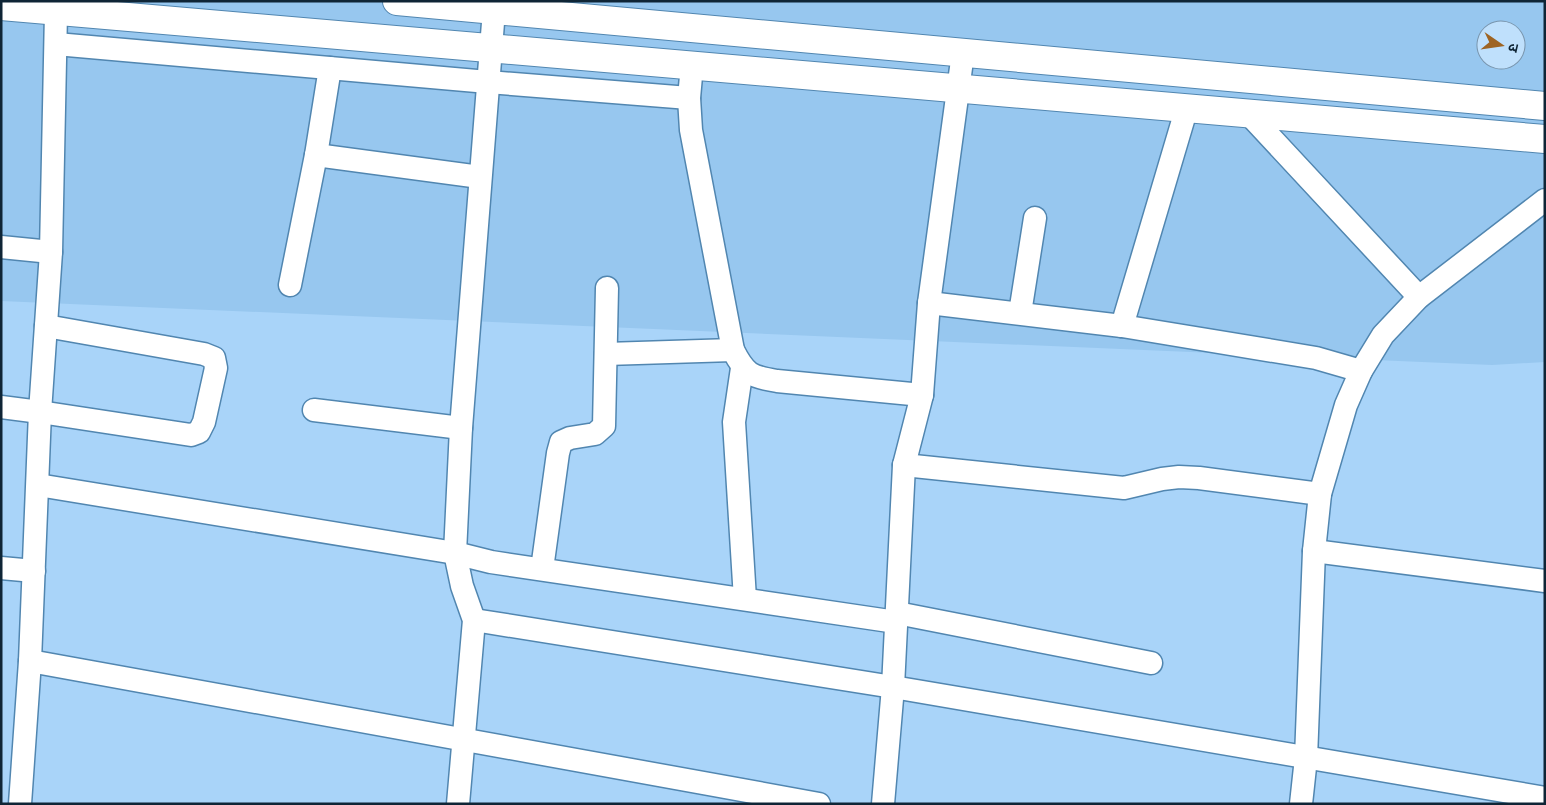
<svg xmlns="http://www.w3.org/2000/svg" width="1546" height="805" font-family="Lora,'Noto Sans Devanagari',serif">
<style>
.built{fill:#97c7ef;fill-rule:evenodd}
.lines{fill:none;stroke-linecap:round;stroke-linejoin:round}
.street-casing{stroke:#5186b0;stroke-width:25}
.secondary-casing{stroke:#5186b0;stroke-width:30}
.street{stroke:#fff;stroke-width:22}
.secondary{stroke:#fff;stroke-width:28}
</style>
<rect width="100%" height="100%" fill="#a9d4f9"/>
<path class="built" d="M1,1H1545V362L1492,365L1,301ZM1486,30H1516V60H1486Z"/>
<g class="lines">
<defs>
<g id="street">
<path d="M56,44L488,82L689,98"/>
<path d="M692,65L689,98L691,130L733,350C745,374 751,377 777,381L922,395"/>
<path d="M1247,112L1419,297"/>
<path d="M316,155L480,177"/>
<path d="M1,247L51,252"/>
<path d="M290,285L316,155L330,68"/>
<path d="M929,303L1122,326L1316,358L1361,371"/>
<path d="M1020,313L1035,218"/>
<path d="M1122,326L1187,107"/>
<path d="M606,354L733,350"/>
<path d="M742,368L734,422L745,599"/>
<path d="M1,407L40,412L191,435L199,432L204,422L216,368L214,358L204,354L46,326"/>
<path d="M314,410L461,428"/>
<path d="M904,465L1124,488L1162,479L1179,477L1199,478L1320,494"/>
<path d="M38,485L455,553L491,562L896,622"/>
<path d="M1314,551L1545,581"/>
<path d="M1,568L34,571"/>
<path d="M542,569L558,453L561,442L570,438L595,434L604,426L607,288"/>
<path d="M897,613L1151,663"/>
<path d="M474,620L893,687L1545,798"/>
<path d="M30,661L819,804"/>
<path d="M20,804L30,661L40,412L51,252L56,12"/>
<path d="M458,804L474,620L462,586L455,553L461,428L494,10"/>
<path d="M883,804L893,687L904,465L922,395L929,303L963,53"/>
<path d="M1301,804L1306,758L1314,551L1320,494L1346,405L1361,371L1383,335L1419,297L1545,200"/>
</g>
<g id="secondary">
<path d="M397,1L1545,106"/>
<path d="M1,6L1545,139"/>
</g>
</defs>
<use href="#street" class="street-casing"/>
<use href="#secondary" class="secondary-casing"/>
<use href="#street" class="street"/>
<use href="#secondary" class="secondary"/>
</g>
<rect width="1546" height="805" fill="none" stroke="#0f2536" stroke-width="5"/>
<g transform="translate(1501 45) rotate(103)"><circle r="24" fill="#bfe0fc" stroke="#7995ad"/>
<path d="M0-4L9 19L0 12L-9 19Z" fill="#9e6423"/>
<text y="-8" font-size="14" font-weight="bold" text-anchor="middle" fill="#0f2536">उ</text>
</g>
</svg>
